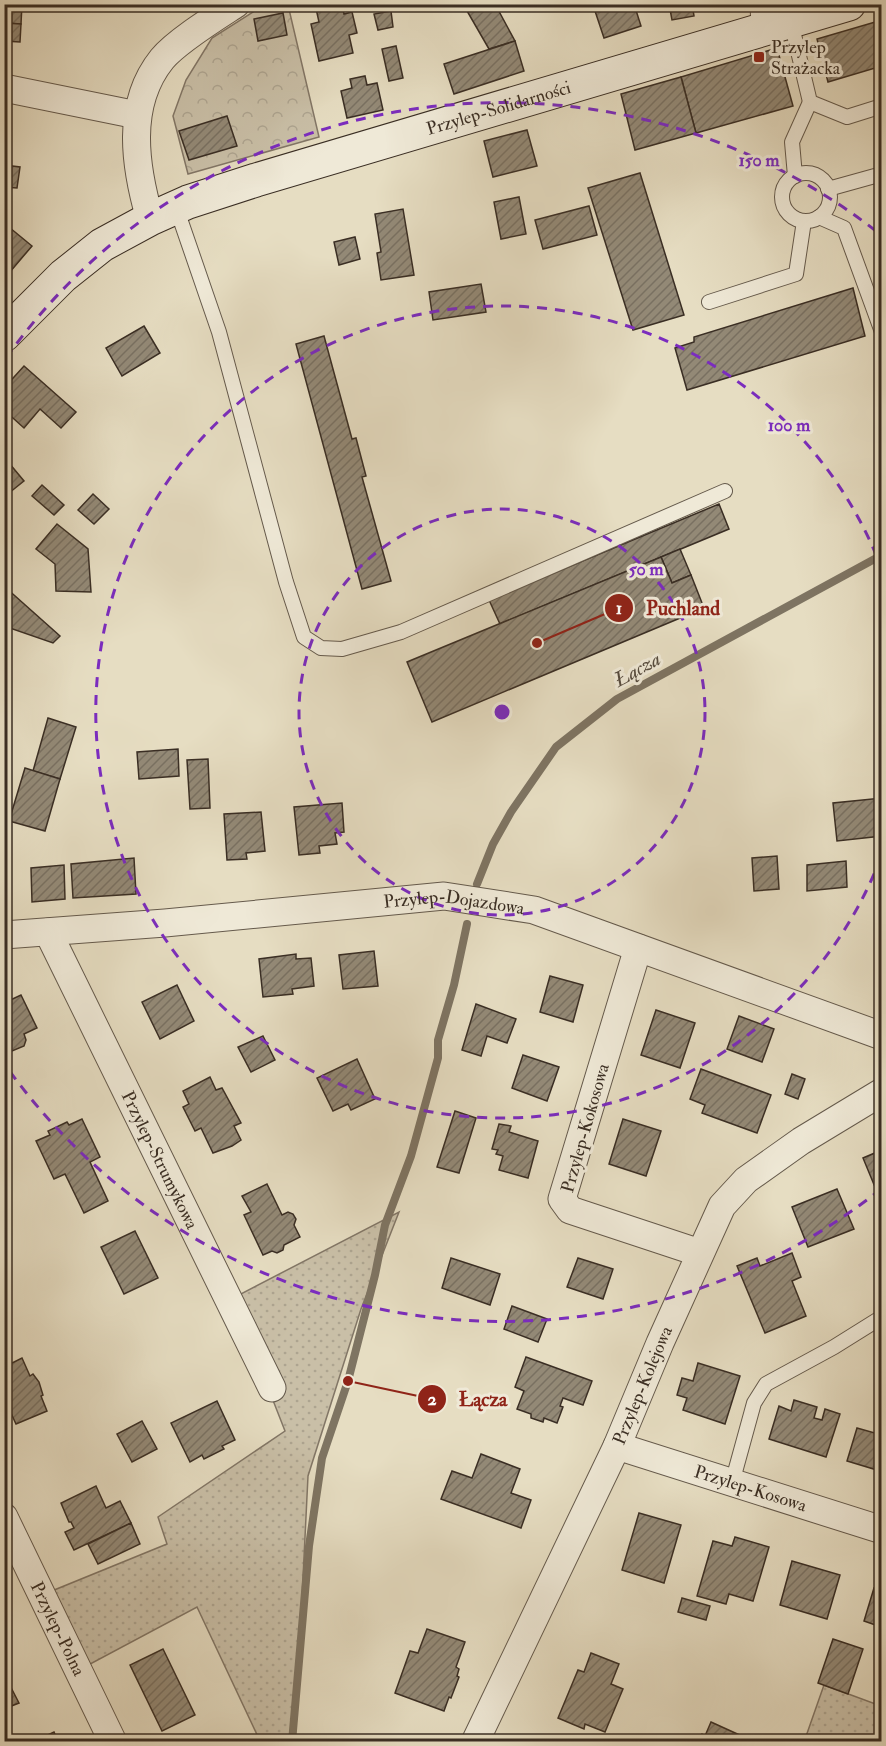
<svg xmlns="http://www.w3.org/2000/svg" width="886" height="1746" font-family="'IM FELL Double Pica',serif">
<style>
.grass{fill:url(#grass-dots);stroke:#827666;stroke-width:1.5}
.forest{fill:url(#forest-crowns);stroke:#827666;stroke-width:1.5}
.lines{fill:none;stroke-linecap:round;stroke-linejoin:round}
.stream{stroke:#7e7462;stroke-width:8}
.building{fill:url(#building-hatch);stroke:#3a2e24;stroke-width:1.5}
.service-casing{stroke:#655a4c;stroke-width:16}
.minor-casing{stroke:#655a4c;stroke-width:29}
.secondary-casing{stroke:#3a2e24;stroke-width:35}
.service{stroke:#efe9d7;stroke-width:14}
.minor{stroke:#efe9d7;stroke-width:27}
.secondary{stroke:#efe9d7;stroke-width:33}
.ring{fill:none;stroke:#7b2cbf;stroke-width:3;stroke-dasharray:10 8}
.poi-dot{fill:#8f2418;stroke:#efe9d7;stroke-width:2}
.labels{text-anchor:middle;stroke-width:6;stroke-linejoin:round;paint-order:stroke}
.poi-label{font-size:18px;fill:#3a2e24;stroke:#efe9d7;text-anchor:start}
.street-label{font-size:18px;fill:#3a2e24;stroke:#efe9d7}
.water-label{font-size:20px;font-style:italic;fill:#564b3e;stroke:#efe9d7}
.centre{fill:#7b2cbf;stroke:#efe9d7;stroke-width:3}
.ring-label{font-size:18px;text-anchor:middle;font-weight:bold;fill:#7b2cbf;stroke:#efe9d7;stroke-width:6;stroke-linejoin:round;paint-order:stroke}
.leader{fill:none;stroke:#8f2418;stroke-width:2}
.callout-dot{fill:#8f2418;stroke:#efe9d7;stroke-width:2}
.mark-label{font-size:18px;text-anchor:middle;font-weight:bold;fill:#fff}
.callout-label{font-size:20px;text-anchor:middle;font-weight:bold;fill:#8f2418;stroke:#efe9d7;stroke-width:6;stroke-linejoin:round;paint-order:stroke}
</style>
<defs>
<pattern id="grass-dots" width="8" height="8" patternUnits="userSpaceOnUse" patternTransform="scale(1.5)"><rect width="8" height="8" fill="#c9bfa7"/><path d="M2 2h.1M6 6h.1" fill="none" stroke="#ada490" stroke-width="1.8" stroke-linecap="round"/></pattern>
<pattern id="forest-crowns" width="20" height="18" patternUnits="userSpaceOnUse" patternTransform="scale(1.5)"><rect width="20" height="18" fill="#c9bfa7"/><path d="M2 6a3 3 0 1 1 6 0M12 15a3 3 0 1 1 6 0" fill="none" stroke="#ada490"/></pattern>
<pattern id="building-hatch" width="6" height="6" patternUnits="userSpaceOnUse" patternTransform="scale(1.5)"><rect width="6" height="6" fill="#938976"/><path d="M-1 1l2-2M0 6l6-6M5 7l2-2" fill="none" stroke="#797061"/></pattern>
</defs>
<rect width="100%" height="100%" fill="#e6ddc2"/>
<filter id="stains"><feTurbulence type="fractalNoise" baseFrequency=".00333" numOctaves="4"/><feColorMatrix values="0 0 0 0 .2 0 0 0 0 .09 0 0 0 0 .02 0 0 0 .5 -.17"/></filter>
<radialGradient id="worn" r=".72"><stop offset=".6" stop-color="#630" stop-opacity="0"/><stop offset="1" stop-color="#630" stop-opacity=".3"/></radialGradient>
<g class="grass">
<path d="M399,1212L361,1309L308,1476L295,1741H260L197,1607L79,1670L42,1595L167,1544L158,1517L285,1431L233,1298Z"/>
<path d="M824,1685L881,1706V1741L804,1742Z"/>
</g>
<path class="forest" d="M264,5H288L319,137L188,174L173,116L186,80L212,38Z"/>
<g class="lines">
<g class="stream">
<path d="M477,884L493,844L511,812L556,747L617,699L882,555"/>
<path d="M292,1742L309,1546L322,1458L348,1381L375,1275L385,1225L411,1156L438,1058V1040L454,985L467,924"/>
</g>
</g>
<g class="building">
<path d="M4,4H22L21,24L4,23Z"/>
<path d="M315,4H342L344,14L352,12L357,33L349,35L353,53L319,61L311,24L319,22Z"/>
<path d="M463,4H495L515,41L489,49Z"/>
<path d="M596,4H634L641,26L604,38L593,5Z"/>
<path d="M669,4H692L694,16L672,20Z"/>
<path d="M391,11L393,27L378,30L374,14Z"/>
<path d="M283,13L287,35L258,41L254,19Z"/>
<path d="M882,20V66L828,82L817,39Z"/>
<path d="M4,23L21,24L20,42L4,41Z"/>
<path d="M515,41L524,71L454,94L444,64Z"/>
<path d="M396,46L403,78L389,81L382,49Z"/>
<path d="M777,48L793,106L696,133L681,77Z"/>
<path d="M365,76L367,85L377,83L383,110L347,118L341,91L352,88L350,79Z"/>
<path d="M681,77L696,133L635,150L621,94Z"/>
<path d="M227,116L237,146L189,160L179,131Z"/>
<path d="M527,130L537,166L493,177L484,141Z"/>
<path d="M4,165L20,167L17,188L4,187Z"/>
<path d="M640,173L684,315L633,330L588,188Z"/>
<path d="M519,197L526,234L501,239L494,202Z"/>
<path d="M589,206L597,235L543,249L535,220Z"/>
<path d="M403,209L414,275L381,280L377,253L381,252L375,214Z"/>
<path d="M4,223L32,246L4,279Z"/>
<path d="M355,237L360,259L339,265L334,242Z"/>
<path d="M481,284L486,312L433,320L429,292Z"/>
<path d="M853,288L865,336L687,390L675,348L694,342V337Z"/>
<path d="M144,326L160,353L122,376L106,348Z"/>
<path d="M324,336L352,439L356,438L366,476L362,477L391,581L362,589L296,344Z"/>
<path d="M24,366L76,412L61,428L40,409L24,428L4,410V388Z"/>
<path d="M4,457L24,481L4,497Z"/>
<path d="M42,485L64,505L54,515L32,496Z"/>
<path d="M93,494L109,509L94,524L78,510Z"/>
<path d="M719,504L729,529L500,624L489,600Z"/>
<path d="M57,524L88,549L91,592L56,591L55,564L36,549Z"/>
<path d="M680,549L691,575L672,583L661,557Z"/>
<path d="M661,557L672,583L691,575L704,608L432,722L407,662Z"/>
<path d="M5,587L60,636L53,643L4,626Z"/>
<path d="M48,718L76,727L60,779L33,771Z"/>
<path d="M178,749L179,776L139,779L137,752Z"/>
<path d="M208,759L210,808L190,809L187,760Z"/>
<path d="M25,768L60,779L45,831L9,821Z"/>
<path d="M882,798V836L837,841L833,803Z"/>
<path d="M342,803L344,832L335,833L337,844L319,846L320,853L299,855L294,807Z"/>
<path d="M261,812L265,851L246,853L247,859L227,860L224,814Z"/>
<path d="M777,856L779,889L754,891L752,858Z"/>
<path d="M134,858L136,894L73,898L71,864Z"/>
<path d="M846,861L847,887L807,891V865Z"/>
<path d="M64,865L65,899L32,902L31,868Z"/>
<path d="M374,951L378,986L343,989L339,955Z"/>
<path d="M296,954V959L311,958L314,986L292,989L293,994L263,997L259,959Z"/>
<path d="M550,976L583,985L573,1022L540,1012Z"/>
<path d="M177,985L194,1021L160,1039L142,1002Z"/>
<path d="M21,995L37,1028L24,1034L26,1040L24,1046L12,1051L6,1049L4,1046V1003Z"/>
<path d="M476,1004L516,1019L507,1043L487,1036L481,1056L462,1050Z"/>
<path d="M656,1010L695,1023L680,1068L641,1055Z"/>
<path d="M739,1016L774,1029L762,1062L727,1049Z"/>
<path d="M263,1036L275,1060L251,1072L238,1047Z"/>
<path d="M523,1055L559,1067L547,1101L512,1088Z"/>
<path d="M357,1059L375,1099L351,1110L348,1104L333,1111L317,1078Z"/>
<path d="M701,1069L771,1095L757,1133L702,1113L705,1105L690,1099Z"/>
<path d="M792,1074L805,1079L798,1099L785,1094Z"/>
<path d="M210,1077L216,1090L222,1088L241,1123L234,1126L241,1140L232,1146L213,1153L201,1128L195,1131L183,1107L189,1104L183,1091Z"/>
<path d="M455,1111L476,1118L459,1173L437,1167Z"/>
<path d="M82,1119L100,1157L90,1162L108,1201L84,1213L65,1174L54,1179L36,1141L50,1135L48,1131L67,1122L69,1125Z"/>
<path d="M623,1119L661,1131L646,1176L609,1164Z"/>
<path d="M499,1124L511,1126L509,1132L538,1141L528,1178L499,1170L503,1156L496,1154L498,1150L492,1149Z"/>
<path d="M882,1150V1204L863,1158Z"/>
<path d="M267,1184L282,1215L288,1212L293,1214L296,1219L294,1225L300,1237L284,1245L283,1250L277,1253L272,1251L263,1255L244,1215L251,1212L242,1196Z"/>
<path d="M837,1189L854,1229L808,1247L792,1207Z"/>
<path d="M135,1231L158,1278L124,1294L101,1247Z"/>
<path d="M792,1253L801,1277L792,1281L806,1316L765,1333L737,1266L757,1258L760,1266Z"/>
<path d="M451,1258L500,1274L490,1305L442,1288Z"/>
<path d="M578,1258L613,1269L603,1299L567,1287Z"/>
<path d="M512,1306L547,1319L538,1342L504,1329Z"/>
<path d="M526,1357L592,1381L583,1405L563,1398L560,1406L563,1407L557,1423L544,1418L543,1422L531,1418V1414L517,1409L524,1391L515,1387Z"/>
<path d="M22,1358L30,1376L33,1374L39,1382L43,1395L41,1396L47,1411L16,1424L10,1411L6,1413L4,1411V1367Z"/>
<path d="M698,1363L740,1376L725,1424L683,1410L687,1398L677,1395L682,1378L693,1381Z"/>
<path d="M794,1400L817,1407L814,1418L822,1420L825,1409L840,1414L826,1457L769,1439L779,1406L791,1411Z"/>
<path d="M217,1401L235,1440L222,1446L224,1449L204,1459L202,1455L190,1462L171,1423Z"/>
<path d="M142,1421L157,1449L132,1462L117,1434Z"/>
<path d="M857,1428L882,1435V1470L878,1468L877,1470L847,1461Z"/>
<path d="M481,1454L520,1469L511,1493L531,1500L521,1528L441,1499L452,1471L472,1478Z"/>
<path d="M96,1486L106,1508L120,1501L131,1523L74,1550L65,1532L74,1528L71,1522H69L61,1503Z"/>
<path d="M639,1513L681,1525L664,1583L622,1570Z"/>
<path d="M131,1523L140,1544L98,1564L88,1544Z"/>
<path d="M735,1537L769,1547L753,1601L729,1594L726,1604L697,1596L713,1541L732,1546Z"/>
<path d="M792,1561L840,1575L827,1619L780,1605Z"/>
<path d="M874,1588L882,1590L881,1627L864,1621Z"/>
<path d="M682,1598L710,1606L706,1620L678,1612Z"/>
<path d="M427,1629L465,1642L456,1667L459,1669L457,1676L459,1677L451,1698L449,1697L444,1711L395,1693L410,1651L418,1653Z"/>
<path d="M833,1639L863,1649L848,1694L818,1683Z"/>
<path d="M163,1649L195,1715L162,1731L130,1665Z"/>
<path d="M591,1653L619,1664L611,1684L623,1689L605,1732L585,1724L584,1729L558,1718L578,1670L584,1672Z"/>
<path d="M4,1674L19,1703L4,1709Z"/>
<path d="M711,1722L755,1742H698L702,1734L705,1736Z"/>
<path d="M54,1732L58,1742H33Z"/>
</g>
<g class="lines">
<defs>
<g id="service">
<path d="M791,22L810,102L847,117L882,106"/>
<circle cx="806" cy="197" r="24"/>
<path d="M795,176L792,142L810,102"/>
<path d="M828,189L882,174"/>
<path d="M176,207L219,332L286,582L304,637L321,648L342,649L401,632L725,491"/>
<path d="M819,217L844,228L882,332"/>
<path d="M709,302L796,274L804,221"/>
<path d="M732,1483L754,1403L766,1384L834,1347L882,1317"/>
</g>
<g id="minor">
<path d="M764,4L765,29"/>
<path d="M4,88L137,115"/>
<path d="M150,219C135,167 125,105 162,59C177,41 216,17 236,4"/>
<path id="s1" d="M48,932L272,1388"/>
<path id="s2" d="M4,935L165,923L444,896L534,910L882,1036"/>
<path d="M638,948L562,1199L570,1210L700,1253"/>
<path id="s3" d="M617,1446L882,1530"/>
<path id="s4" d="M4,1517L113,1742"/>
<path id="s5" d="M475,1742L617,1446L660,1343L722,1206L746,1180L801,1141L882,1092"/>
</g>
<g id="secondary">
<path id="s6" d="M4,335L63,276L102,245L150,219L188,202L256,180L849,4"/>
</g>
</defs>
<use href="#service" class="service-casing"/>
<use href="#minor" class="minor-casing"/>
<use href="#secondary" class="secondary-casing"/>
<use href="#service" class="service"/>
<use href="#minor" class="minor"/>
<use href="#secondary" class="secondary"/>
</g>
<g class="ring">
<circle cx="502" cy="712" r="203"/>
<path d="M881 857A406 406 0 1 1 881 567"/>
<path d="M881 1189A609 609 0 0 1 6 1066M6 358A609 609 0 0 1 881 235"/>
</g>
<rect class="poi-dot" x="753" y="51" width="12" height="12" rx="3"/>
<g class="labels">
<g class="poi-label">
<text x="771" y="53">Przylep<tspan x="771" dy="21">Strażacka</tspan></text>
</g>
<g class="street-label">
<text dy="6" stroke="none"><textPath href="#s6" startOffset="554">Przylep-Solidarności</textPath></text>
<text dy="6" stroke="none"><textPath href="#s2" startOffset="452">Przylep-Dojazdowa</textPath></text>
<text transform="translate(585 1128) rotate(-74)" y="6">Przylep-Kokosowa</text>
<text dy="6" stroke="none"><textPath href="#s1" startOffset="254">Przylep-Strumykowa</textPath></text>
<text dy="6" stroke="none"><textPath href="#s5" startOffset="394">Przylep-Kolejowa</textPath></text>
<text dy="6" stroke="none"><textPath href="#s3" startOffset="140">Przylep-Kosowa</textPath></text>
<text dy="6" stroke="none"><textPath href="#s4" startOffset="124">Przylep-Polna</textPath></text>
</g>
<g class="water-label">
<text transform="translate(637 669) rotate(-29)" y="7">Łącza</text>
</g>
</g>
<circle cx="502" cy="712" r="9" class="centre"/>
<g class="ring-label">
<text x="759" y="166">150 m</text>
<text x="789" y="431">100 m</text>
<text x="646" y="575">50 m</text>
</g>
<path class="leader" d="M537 643L619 608M348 1381L432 1399"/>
<g class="callout-dot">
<circle cx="537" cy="643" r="6"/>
<circle cx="348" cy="1381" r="6"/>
<circle cx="619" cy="608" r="15"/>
<circle cx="432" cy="1399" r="15"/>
</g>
<g class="mark-label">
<text x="619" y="614">1</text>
<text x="432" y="1405">2</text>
</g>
<g class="callout-label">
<text x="683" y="615">Puchland</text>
<text x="483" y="1406">Łącza</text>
</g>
<rect width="886" height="1746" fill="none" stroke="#e6ddc2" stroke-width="24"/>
<rect x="6" y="6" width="874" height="1734" fill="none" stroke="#3a2e24" stroke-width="3"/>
<rect x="12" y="12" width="862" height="1722" fill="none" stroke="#3a2e24" stroke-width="1.5"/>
<rect width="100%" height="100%" filter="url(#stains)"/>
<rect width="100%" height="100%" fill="url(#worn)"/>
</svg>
